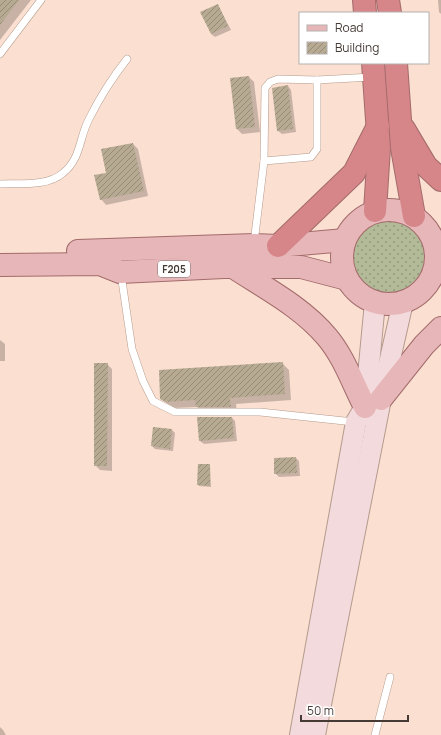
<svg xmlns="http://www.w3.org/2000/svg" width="441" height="735" font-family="Manrope,sans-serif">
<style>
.grass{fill:url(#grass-dots)}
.shadow{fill:#0003}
.building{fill:url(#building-hatch)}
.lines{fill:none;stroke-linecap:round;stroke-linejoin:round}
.lane-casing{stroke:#b49b8d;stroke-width:8}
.secondary-casing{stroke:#b49b8d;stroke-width:22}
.primary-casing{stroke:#a36b6b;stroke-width:24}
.highway-casing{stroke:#a36b6b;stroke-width:24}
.lane{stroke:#fff;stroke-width:7}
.secondary{stroke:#f3dadc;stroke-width:20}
.primary{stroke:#e6b6b8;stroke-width:22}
.highway{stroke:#d68589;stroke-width:22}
.labels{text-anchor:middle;stroke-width:3;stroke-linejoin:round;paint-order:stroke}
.shield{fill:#fff;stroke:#7d7571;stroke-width:1}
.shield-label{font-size:10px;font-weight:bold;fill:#453a34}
</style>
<defs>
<pattern id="grass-dots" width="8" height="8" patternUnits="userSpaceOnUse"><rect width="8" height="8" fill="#b2ba97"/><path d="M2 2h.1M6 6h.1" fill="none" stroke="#93987c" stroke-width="1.8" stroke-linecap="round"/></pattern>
<pattern id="building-hatch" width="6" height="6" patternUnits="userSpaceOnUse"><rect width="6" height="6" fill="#b7aa92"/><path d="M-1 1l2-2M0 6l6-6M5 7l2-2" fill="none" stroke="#978b78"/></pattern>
</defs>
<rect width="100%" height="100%" fill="#fbdfd0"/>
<circle class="grass" cx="387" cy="258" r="38"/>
<g class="shadow">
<path d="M0,0H31L0,40Z"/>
<path d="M438,0H441V14L439,12Z"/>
<path d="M218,5L231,30L215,37L211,34Z"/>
<path d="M249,77L254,82L260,132L242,134L237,129Z"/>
<path d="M288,86L291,90L296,132L282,134L278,131Z"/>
<path d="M133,144L138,149L148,196L106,205L101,199L107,173Z"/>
<path d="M0,340L5,344V361H0Z"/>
<path d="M282,363L289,370L291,400L236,404L237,413H203L197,407L173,408L161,399Z"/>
<path d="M107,364L112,369V471L100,470L95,465Z"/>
<path d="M198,418H232L235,421L237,441L204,444L200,441Z"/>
<path d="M172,430L175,433L173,451L155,449L152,446Z"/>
<path d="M296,458L299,461L300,476L279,477L275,473Z"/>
<path d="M210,465L211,487L199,486L198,484Z"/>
<path d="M0,727L3,730L6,735H0Z"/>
</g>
<g class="building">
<path d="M0,0H19L0,25Z"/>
<path d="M218,4L228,26L211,34L200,12Z"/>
<path d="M249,76L255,127L236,129L230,78Z"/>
<path d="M288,85L293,129L277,131L272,88Z"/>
<path d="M133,143L144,191L100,200L94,175L106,173L101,149Z"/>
<path d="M283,362L285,394L230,398L231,407H196L195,400L166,402L160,399L159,370Z"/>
<path d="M94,363H108L107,466H94Z"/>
<path d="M197,417H232L234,438L199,441Z"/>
<path d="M153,427L172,429L170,449L151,446Z"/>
<path d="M296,457L297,473L274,474V458Z"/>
<path d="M198,464H210V486L197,485Z"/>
</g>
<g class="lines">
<defs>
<g id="lane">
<path d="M0,54L41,0"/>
<path d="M264,161L311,157L317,149V80"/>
<path d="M0,184C19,183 47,187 63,173C81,159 79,138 89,119C100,97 112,78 127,59"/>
<path d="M254,243L264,161L265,88L270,82L278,79L317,80L372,77"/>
<path d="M121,274L132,349L143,381L153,401L175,412H260L354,422"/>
<path d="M375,735L390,677"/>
</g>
<g id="secondary">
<path d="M300,735L356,422L365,407L375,302"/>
<path d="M315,735L381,399L403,302"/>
</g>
<g id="primary">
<circle cx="389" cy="257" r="47"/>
<path d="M78,251L254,245L278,246L345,240"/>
<path d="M0,265L100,264L120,272L224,267H301L347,279"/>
<path d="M233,267C265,288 302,307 327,337C344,357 353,384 365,407"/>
<path d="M381,399L424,345L441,328"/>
</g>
<g id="highway">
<path d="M364,0L365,13"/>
<path d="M388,0L390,13"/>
<path d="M373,63L379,148L375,211"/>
<path d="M396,63L402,148L414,216"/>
<path d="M404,129L426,166L441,180"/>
<path d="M278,246L354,173L378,126"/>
</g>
</defs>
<use href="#lane" class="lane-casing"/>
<use href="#secondary" class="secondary-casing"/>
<use href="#primary" class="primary-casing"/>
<use href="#highway" class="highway-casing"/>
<use href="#lane" class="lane"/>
<use href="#secondary" class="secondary"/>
<use href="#primary" class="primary"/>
<use href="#highway" class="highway"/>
</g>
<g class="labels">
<rect class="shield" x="158" y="261" width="32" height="16" rx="3"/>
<g class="shield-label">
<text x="174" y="273">F205</text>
</g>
</g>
<rect x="299" y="12" width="130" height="52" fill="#ffffff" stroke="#b5b0ae"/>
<rect x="307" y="25" width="20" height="6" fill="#e6b6b8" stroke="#b5b0ae"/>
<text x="335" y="32" font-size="12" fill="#453a34">Road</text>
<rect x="307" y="42" width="20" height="12" fill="url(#building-hatch)" stroke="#b5b0ae"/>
<text x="335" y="52" font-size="12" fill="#453a34">Building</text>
<path d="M301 715v6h107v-6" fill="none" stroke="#453a34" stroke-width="2"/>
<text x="307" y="715" font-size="12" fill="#453a34" stroke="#ffffff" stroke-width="3" paint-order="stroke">50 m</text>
</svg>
